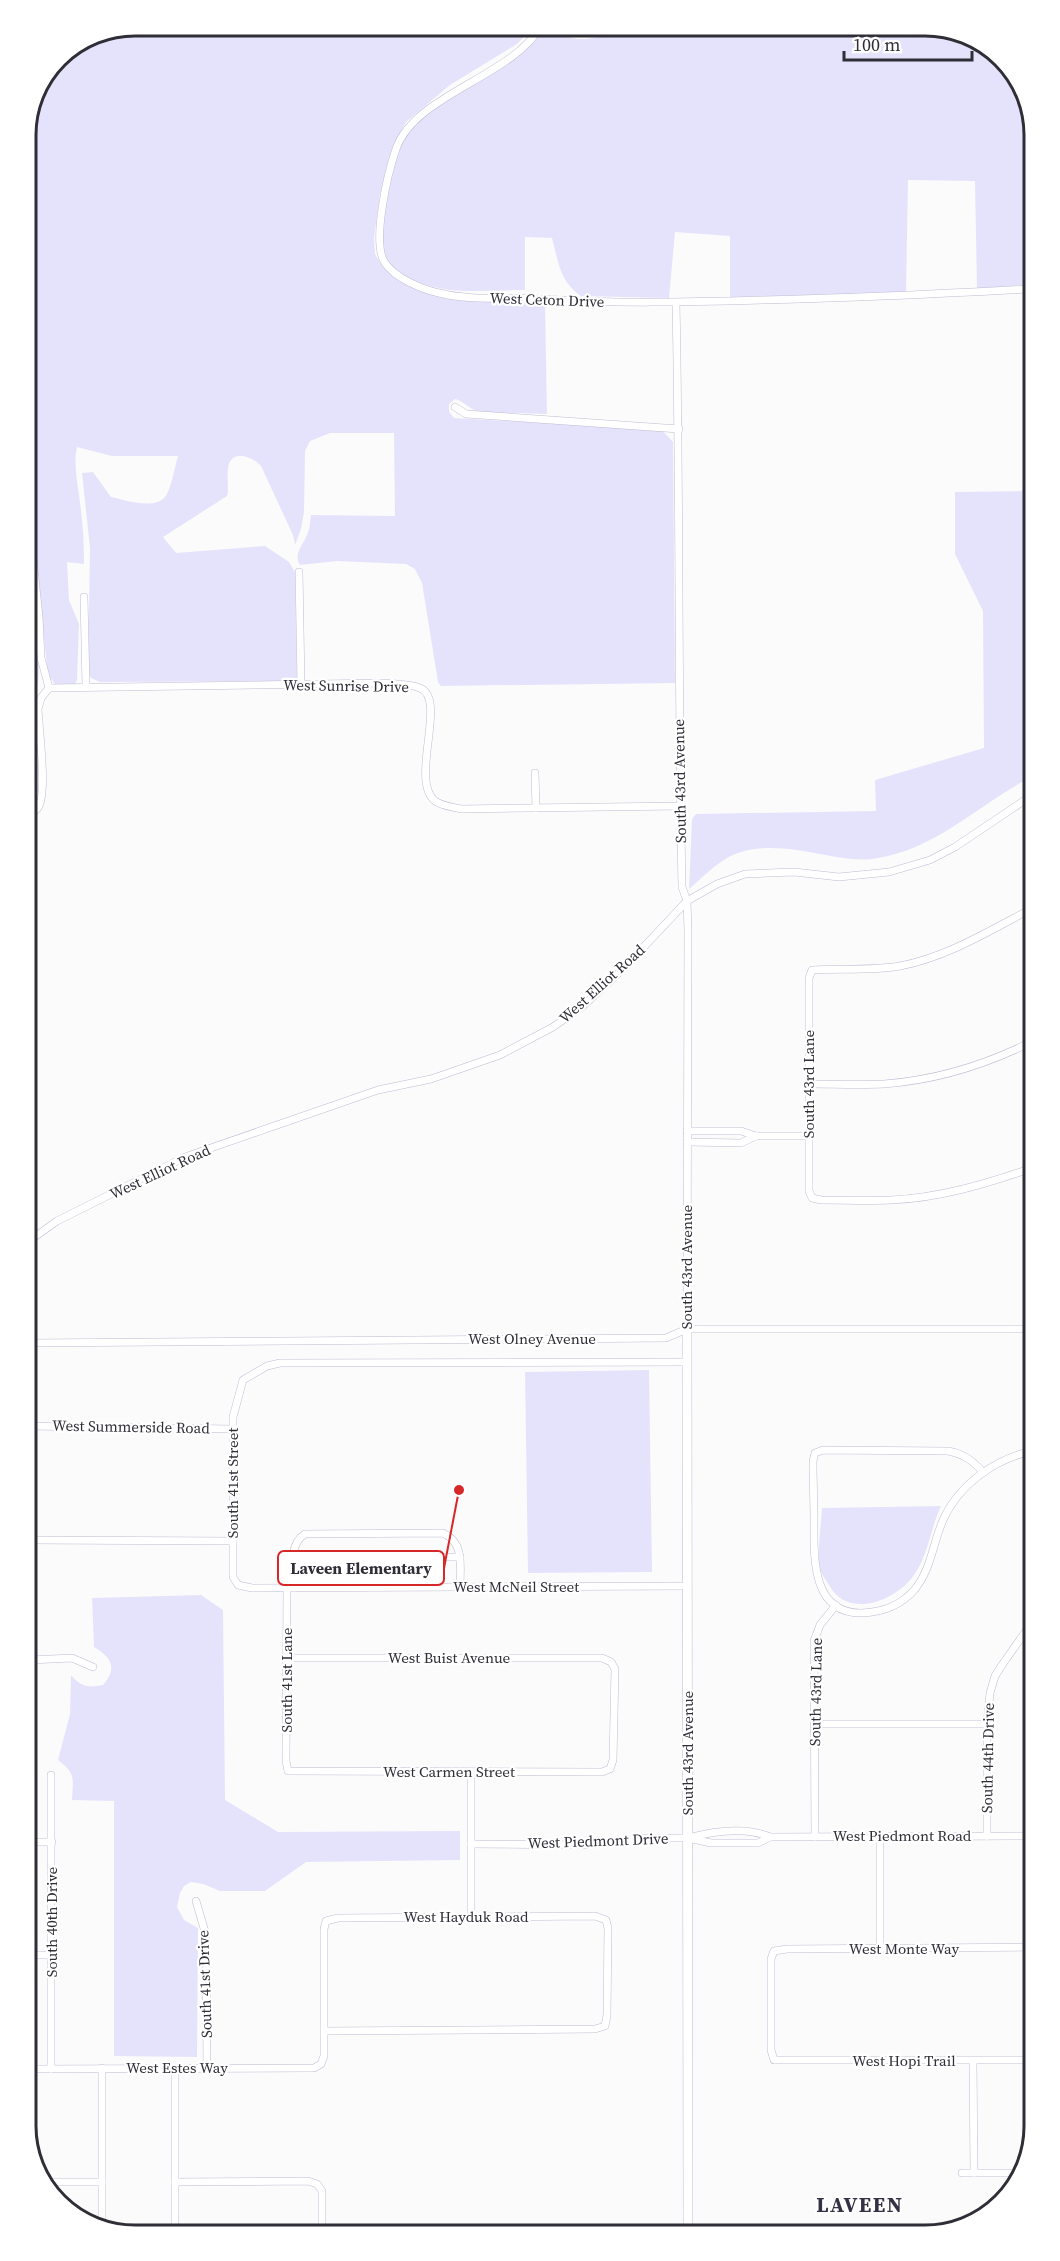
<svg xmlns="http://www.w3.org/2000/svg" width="1060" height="2261" font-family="'Source Serif 4',serif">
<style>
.green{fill:#e5e3fc}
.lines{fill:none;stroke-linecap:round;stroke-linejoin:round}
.street-casing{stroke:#bebcd3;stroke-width:8}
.secondary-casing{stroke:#bebcd3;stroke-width:10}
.street{stroke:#fff;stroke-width:7}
.secondary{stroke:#fff;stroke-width:9}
.labels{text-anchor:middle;stroke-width:4.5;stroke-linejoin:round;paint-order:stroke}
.street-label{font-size:15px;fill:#2f2e37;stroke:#fff}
.district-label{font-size:21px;font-weight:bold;letter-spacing:1.5px;fill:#333143;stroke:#fff}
.rim{fill:none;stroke:#2f2e37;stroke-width:3}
.leader{fill:none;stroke:#d62828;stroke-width:2}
.callout-dot{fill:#d62828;stroke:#fff;stroke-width:2}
.callout{fill:#fff;stroke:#d62828;stroke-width:2}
.callout-label{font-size:16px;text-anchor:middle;font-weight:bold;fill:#2f2e37}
</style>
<rect width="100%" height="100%" fill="#fbfbfb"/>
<g class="green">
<path d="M135,26H534L517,44L450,85L406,122L394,145L380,194L374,238L375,254L381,264L390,274L417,290L442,298L545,304L547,414L479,412C469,409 464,401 455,399L449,404V412L454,418L662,430L673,442L675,683L441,686L438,682L422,583L415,569L406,564L337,561L300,565C293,554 303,545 307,535C310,529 310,522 311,515L395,516L394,433H330L310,441L305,451L304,512L301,529L295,545L293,535L261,466C252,456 231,448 228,468C227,476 228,484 228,492L227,496L163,537L176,553L265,546L289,562L295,572L297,681L100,682L91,678L88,672L90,548L82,473L93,472L111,497C125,500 154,510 165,497C171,490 175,466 178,456H112L77,447C73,466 78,484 80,503C83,523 84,544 84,564L67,562L69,600L79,624L77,680L75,684H55L48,675L27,482L26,128L58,57L93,34Z"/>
<path d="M545,26H551C557,31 563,36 572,38C584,41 606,38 611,26H933L992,48L1029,99V284L977,290L975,181L908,180L906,293L730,297V236L675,232L669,298L581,296C560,282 558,261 552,238L525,237V290C484,290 442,297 405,276C397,271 386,264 383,254C379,240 384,209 387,195C392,173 395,144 412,127C422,117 435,106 447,98C481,74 521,62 545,26Z"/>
<path d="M1030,491L1031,777C979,804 938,848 878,858C858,862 838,857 819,854C791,848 754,843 729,857C714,865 701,879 689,889L692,819L696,814L876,811L875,780L984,748L983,611L955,554V492Z"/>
<path d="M27,550C32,589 51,688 27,718Z"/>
<path d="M649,1370L652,1572L528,1573L525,1372Z"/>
<path d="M941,1506C930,1529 928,1559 911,1579C891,1603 847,1618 829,1585C826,1580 821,1574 820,1568C817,1551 821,1526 822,1508Z"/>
<path d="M201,1595L223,1610L225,1800L278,1832L460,1831V1860L306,1862L265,1891H220L203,1884L191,1882L184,1886L180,1893L177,1907L184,1920L198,1928L197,2057L114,2056V1801L72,1800C73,1778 76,1774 58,1760L70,1714L71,1675C81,1687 88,1688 103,1685C118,1668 111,1657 94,1647L92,1598Z"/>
</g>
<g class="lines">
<defs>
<g id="street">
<path d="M541,26C512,77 415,94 396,149C388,172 371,243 385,263C395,278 421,289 439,293C471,301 507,297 540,299C615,304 689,302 763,300C852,298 940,294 1029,289"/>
<path d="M676,303C680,497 678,692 682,887L687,901L688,930L687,1329"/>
<path d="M455,407L466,414L679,429"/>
<path d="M27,501L39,617L41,658L49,688"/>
<path d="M299,572L301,684"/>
<path d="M84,597L86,686"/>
<path d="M49,688L383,683C394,684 409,684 420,688C448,699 409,780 435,801C442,806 453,807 461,809L681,806"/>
<path d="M535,773L536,808"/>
<path d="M28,814C33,812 37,811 39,806C47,790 39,730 38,709L41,698L49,688"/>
<path d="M1031,909C989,931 947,957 900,966C871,971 841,968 812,970L809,978V1191L812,1198L821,1200C844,1200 868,1201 891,1200C939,1198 986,1184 1032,1168"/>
<path d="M809,1084C834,1084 859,1085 884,1084C936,1080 985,1065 1031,1042"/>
<path d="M687,1131H741L756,1136H809"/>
<path d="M687,1142L741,1143L756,1136"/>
<path d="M29,1241L57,1221L185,1157L378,1090L431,1079L500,1055L553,1027L583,1006L623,969L687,901L717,884L745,874L794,872L839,877L889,872L930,860L955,847L1031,796"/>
<path d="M29,1343L666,1338L687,1329H1032"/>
<path d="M686,1362L280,1363L267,1366L243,1380L233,1417V1577L238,1585L252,1588L686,1586"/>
<path d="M29,1426L233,1429"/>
<path d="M983,1472C973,1461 964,1454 948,1451L823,1450L815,1453L813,1461C813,1481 814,1501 814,1521C814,1556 811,1614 862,1613C883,1612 901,1606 915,1589C932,1568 933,1541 944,1518C960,1484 996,1458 1033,1451"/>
<path d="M30,1540L233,1541"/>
<path d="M293,1558L460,1557"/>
<path d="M294,1588C293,1571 288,1544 305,1534L443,1533C465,1543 460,1566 460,1587"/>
<path d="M287,1658H602L611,1662L615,1669L613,1760L610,1769L602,1772L288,1771L286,1761L287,1588"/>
<path d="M30,1660L72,1658L93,1667"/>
<path d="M815,1724H987"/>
<path d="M471,1772V1917"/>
<path d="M987,1836V1724L990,1693L995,1676L1002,1665L1033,1621"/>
<path d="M815,1837L814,1641L820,1625L836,1605"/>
<path d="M880,1837V1949"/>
<path d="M688,1838C714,1831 745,1826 770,1837L1034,1836"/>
<path d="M31,1842H52"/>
<path d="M471,1844L580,1845L647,1838H688L711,1843H758L770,1837"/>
<path d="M196,1901L206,1935L207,2068"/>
<path d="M1034,1947L787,1949L774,1951L771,1959V2050L774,2060H1034"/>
<path d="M31,1955H52"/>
<path d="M973,2061L974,2173"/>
<path d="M102,2068V2226"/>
<path d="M31,2069L314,2068L321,2064L324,2056V1929L326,1921L338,1918L595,1916L606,1920L608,1928L607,2015L605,2026L595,2029L324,2031"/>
<path d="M51,2069V1775"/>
<path d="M962,2173H1020"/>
<path d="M46,2182H102"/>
<path d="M175,2182L308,2181L317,2184L322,2191V2234"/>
<path d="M175,2235V2068"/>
</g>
<path id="secondary" d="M687,1329L688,2231"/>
</defs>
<use href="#street" class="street-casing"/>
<use href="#secondary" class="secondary-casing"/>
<use href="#street" class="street"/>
<use href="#secondary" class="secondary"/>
</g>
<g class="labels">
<g class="street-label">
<text transform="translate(547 300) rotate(2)" y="5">West Ceton Drive</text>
<text transform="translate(346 686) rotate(1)" y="5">West Sunrise Drive</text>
<text transform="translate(680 781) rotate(-91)" y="5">South 43rd Avenue</text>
<text transform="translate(602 984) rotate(-42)" y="5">West Elliot Road</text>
<text transform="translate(809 1084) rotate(-90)" y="5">South 43rd Lane</text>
<text transform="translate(160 1172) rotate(-25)" y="5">West Elliot Road</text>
<text transform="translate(687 1267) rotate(-90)" y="5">South 43rd Avenue</text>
<text x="532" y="1344">West Olney Avenue</text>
<text transform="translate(131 1427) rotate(1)" y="5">West Summerside Road</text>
<text transform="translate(233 1483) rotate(-90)" y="5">South 41st Street</text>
<text x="516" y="1592">West McNeil Street</text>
<text x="449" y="1663">West Buist Avenue</text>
<text transform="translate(287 1680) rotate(-90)" y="5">South 41st Lane</text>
<text transform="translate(816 1692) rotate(-89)" y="5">South 43rd Lane</text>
<text transform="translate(688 1753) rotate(-90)" y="5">South 43rd Avenue</text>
<text transform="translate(988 1758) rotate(-89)" y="5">South 44th Drive</text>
<text x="449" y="1777">West Carmen Street</text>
<text x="902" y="1841">West Piedmont Road</text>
<text transform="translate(598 1841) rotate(-2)" y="5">West Piedmont Drive</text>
<text x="466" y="1922">West Hayduk Road</text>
<text transform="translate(52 1922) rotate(-90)" y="5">South 40th Drive</text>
<text x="904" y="1954">West Monte Way</text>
<text transform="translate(205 1984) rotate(-92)" y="5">South 41st Drive</text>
<text x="904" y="2066">West Hopi Trail</text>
<text x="177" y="2073">West Estes Way</text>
</g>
<g class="district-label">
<text x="860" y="2212">LAVEEN</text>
</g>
</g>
<path d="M0 0H1060V2261H0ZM135 36H925A99 99 0 0 1 1024 135V2126A99 99 0 0 1 925 2225H135A99 99 0 0 1 36 2126V135A99 99 0 0 1 135 36Z" fill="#fff" fill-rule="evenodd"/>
<path class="rim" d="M135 36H925A99 99 0 0 1 1024 135V2126A99 99 0 0 1 925 2225H135A99 99 0 0 1 36 2126V135A99 99 0 0 1 135 36Z"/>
<path class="leader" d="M459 1490L444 1568"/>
<circle class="callout-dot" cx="459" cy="1490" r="6"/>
<rect class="callout" x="278" y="1551" width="166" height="34" rx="6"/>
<g class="callout-label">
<text x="361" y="1574">Laveen Elementary</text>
</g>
<path d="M844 51v9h128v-9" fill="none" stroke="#2f2e37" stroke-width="3"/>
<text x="853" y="51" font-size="18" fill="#2f2e37" stroke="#ffffff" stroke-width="4.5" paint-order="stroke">100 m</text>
</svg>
